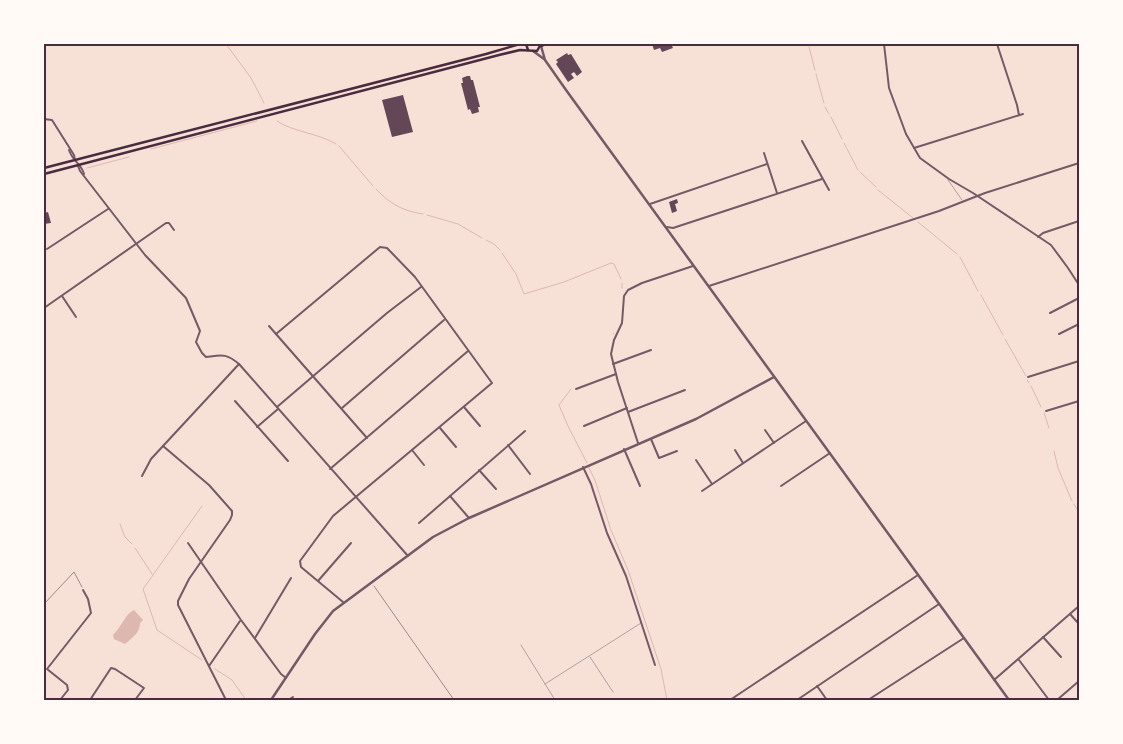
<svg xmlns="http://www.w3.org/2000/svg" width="1123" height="744" font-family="'Space Grotesk',sans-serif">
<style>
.water{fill:#dcb8b0}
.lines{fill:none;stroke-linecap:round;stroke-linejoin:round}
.stream{stroke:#dcb8b0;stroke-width:1}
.building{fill:#644757}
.path{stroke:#4a2c40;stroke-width:0.5}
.service{stroke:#755966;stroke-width:0.5}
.minor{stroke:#755966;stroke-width:2}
.tertiary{stroke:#755966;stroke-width:2.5}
.secondary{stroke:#4a2c40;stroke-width:2.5}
.neatline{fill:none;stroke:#4a2c40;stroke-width:2}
</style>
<rect width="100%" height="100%" fill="#f7e1d7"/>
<path class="water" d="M134,610L143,620L140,623C140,633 132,638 125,644L114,639L113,635C121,628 125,614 134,610Z"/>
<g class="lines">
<g class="stream">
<path d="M226,44L251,78L264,103"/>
<path d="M809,47L815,70"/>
<path d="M816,74L824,103"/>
<path d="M825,107L829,114"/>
<path d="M831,117L842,139"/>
<path d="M277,121C293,132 318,133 336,144"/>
<path d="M844,143L858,170"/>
<path d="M339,146L373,186"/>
<path d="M151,149L257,121"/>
<path d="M87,168L129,157"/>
<path d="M860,172L876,187"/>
<path d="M376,189C390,204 403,211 423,214"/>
<path d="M878,190L913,218"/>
<path d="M427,215L458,224L482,238"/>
<path d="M918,222L957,254"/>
<path d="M486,240L494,244L500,250"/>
<path d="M502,253L516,274L524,294L564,282L611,263L614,264L621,279"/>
<path d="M960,257L978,291"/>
<path d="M622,283V288"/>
<path d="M981,295L1003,335"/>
<path d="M613,334L614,333"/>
<path d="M1005,339L1026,376"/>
<path d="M1027,380L1029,383"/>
<path d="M1031,386L1041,407"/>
<path d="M571,389L559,405L568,426L587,463"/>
<path d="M1044,413L1049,428"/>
<path d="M1054,451L1058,468L1072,501"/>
<path d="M589,468L595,480L611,530L628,570L661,669L667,700"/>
<path d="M1074,504L1079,513"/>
<path d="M120,524L125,537L132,544"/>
<path d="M135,548L152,574"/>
<path d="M202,660L157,630L143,589L202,506"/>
<path d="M215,669L232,680L246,700"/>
</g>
</g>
<g class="building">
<path d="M652,44H671L673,48L662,52L660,48L654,50Z"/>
<path d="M567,53L568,55L571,54L582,72L577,76L574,72L571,74L574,78L568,82L556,64L558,62L556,60Z"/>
<path d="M467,76H470L471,80H473L480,107H478L479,112L472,114L470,109L468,110L461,83H463L462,78Z"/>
<path d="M403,95L413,132L392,137L382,100Z"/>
<path d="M677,199L678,203L675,204L677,211L672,213L669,202Z"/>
<path d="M48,212L51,223L44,224V213Z"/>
</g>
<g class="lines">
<g class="path">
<path d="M374,586L454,700"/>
<path d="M44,604L74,572L82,587"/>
</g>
<g class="service">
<path d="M948,180L962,200"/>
<path d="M521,645L555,700"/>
<path d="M590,657L613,692"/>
<path d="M545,684L641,623"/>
</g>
<g class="minor">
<path d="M884,44L889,88L906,134L920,158L949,179L973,193L1051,245L1068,268L1079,285"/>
<path d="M997,44L1017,105L1019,115"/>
<path d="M44,119L52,120L74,155L75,160"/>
<path d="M802,141L829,190"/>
<path d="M914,148L1023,114"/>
<path d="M69,150C73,162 81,163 84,174"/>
<path d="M764,153L777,193"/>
<path d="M78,166L80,171L145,255L186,298L200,331L196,342L202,353L206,357C222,355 226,353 239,364L408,556"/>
<path d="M650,204L767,164"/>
<path d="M667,227L673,228L822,179"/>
<path d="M1038,237L1043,233L1079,221"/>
<path d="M47,249L108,209"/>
<path d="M709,286L939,211L985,193L1079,163"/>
<path d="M62,296L76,317"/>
<path d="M44,308L166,223H169L174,230"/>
<path d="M1050,313L1079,298"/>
<path d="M269,326L367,438"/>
<path d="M276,334L380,247L387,248L415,277L492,383L333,516L300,561L301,567L343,602"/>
<path d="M1059,334L1079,324"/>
<path d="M613,364L651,350"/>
<path d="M1028,377L1079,361"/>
<path d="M576,389L616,374"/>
<path d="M235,401L288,461"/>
<path d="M277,407L387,313L421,287"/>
<path d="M464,407L480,426"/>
<path d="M342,408L444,320"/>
<path d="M1046,411L1079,401"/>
<path d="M628,412L685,390"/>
<path d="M584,426L627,408"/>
<path d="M257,427L278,409"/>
<path d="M440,428L456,447"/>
<path d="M765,430L774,443"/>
<path d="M651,439L659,458L677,451"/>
<path d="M638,443L618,382L611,354L614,340L622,323L624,296L628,290L642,283L693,266"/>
<path d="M508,445L530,474"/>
<path d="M163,446L209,485L232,511V515L230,520L189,579L178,601V605L226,700"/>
<path d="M624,449L640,486"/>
<path d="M412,450L424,465"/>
<path d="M735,450L743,463"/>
<path d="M696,460L712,484"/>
<path d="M583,467L591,484L607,533L626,576L655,665"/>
<path d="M330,469L468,351"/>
<path d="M479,470L496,489"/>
<path d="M142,476L151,459L239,364"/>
<path d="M781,486L830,453"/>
<path d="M702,491L806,421"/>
<path d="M450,496L469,518"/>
<path d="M419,523L525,431"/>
<path d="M188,543L241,620L281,674L286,678"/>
<path d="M318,581L351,543"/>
<path d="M1070,614L1079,624"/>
<path d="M1043,637L1061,657"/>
<path d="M255,638L291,578"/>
<path d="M1019,660L1049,700"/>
<path d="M209,666L240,621"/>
<path d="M994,680L1079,606"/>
<path d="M817,686L827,700"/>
<path d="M60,700L68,690L67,685L47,669L91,613L88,599L83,590"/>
<path d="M90,700L111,668L115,669L144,688L135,700"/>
<path d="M288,700L293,697"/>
<path d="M730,700L918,575"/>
<path d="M797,700L939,604"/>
<path d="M868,700L964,638"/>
<path d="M1057,700L1079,681"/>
</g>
<g class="tertiary">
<path d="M541,46L545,60L566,90L1009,700"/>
<path d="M533,51L544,59"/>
<path d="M271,700L315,634L333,611L433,537L469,518L696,419L774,377"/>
</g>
<g class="secondary">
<path d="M526,44L528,50"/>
<path d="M541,46L546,44"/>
<path d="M44,168L486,54L520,44"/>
<path d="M44,174L499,55L520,50L537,51L541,44"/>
</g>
</g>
<rect width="1123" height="744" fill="none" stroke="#fffaf5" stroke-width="90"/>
<rect x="45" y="45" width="1033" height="654" class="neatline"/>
</svg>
